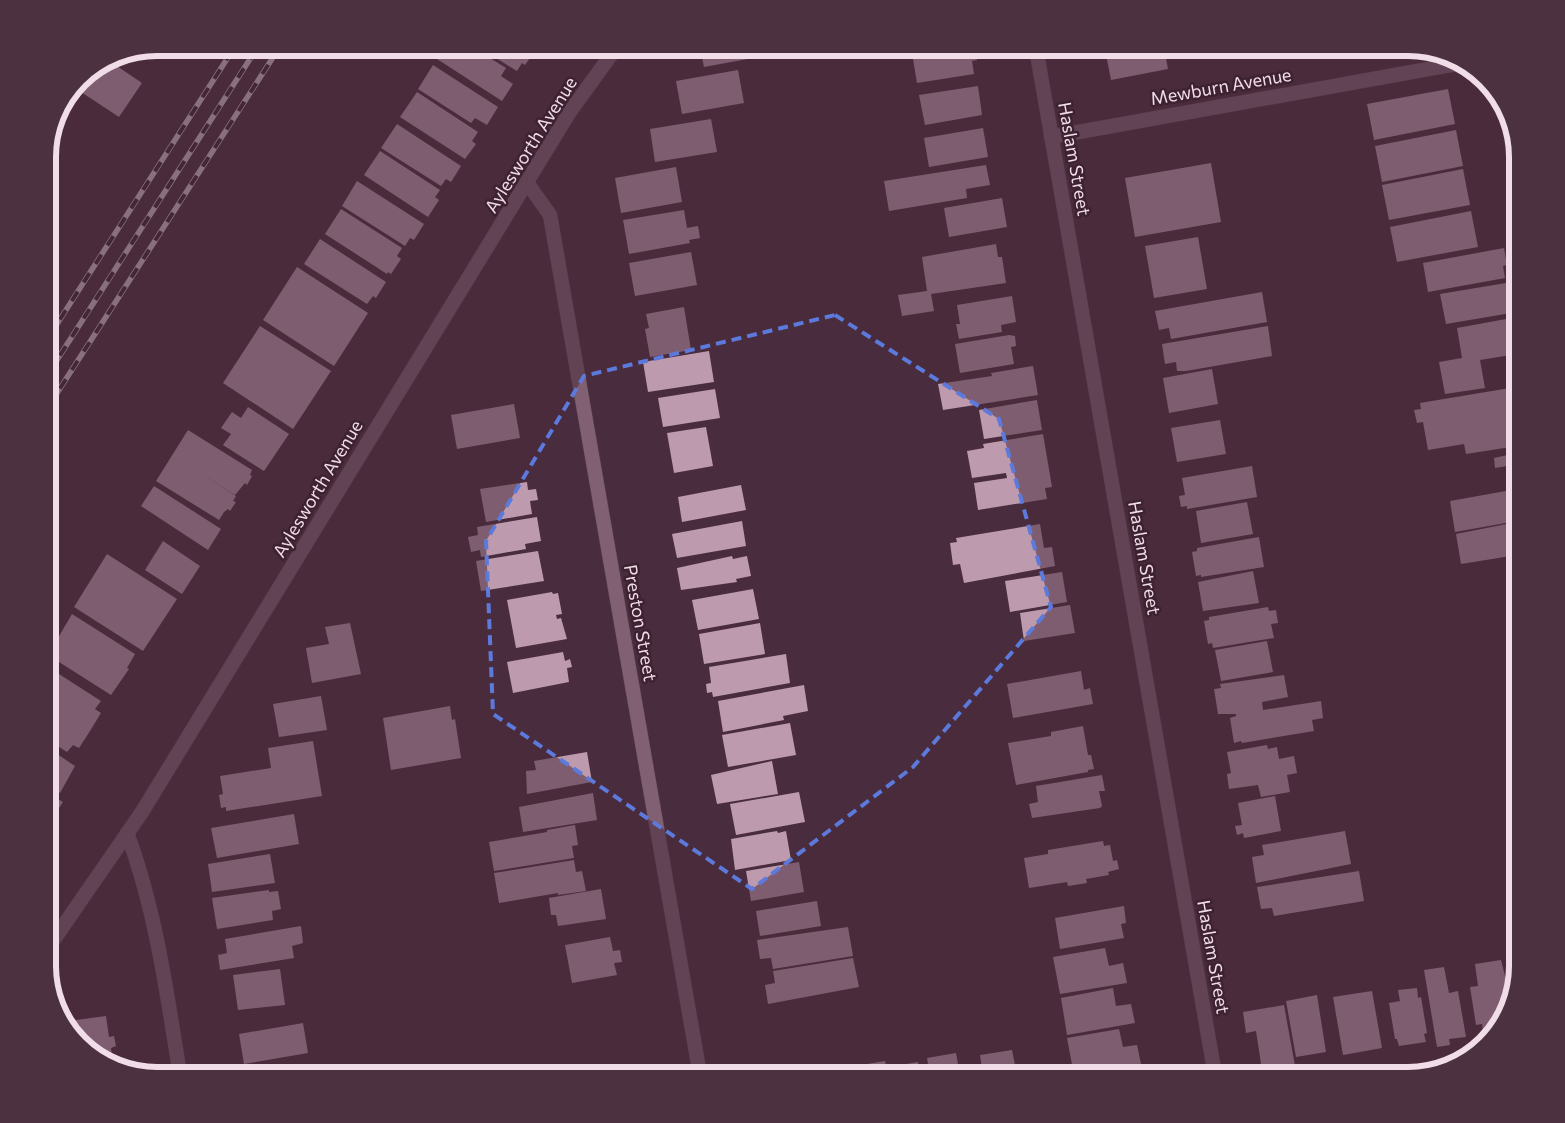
<svg xmlns="http://www.w3.org/2000/svg" width="1565" height="1123" font-family="Commissioner,sans-serif">
<style>
.building{fill:#bd9aad}
.lines{fill:none;stroke-linecap:round;stroke-linejoin:round}
.minor-casing{stroke:#644c5b;stroke-width:15}
.minor{stroke:#816073;stroke-width:14}
.rail-casing{stroke:#d8c4cf;stroke-width:5.5}
.rail{stroke:#3e2232;stroke-width:4;stroke-dasharray:11;stroke-linecap:butt}
.marked{fill:none;stroke:#5c79dc;stroke-width:4;stroke-dasharray:10 6;stroke-linejoin:round}
.labels{text-anchor:middle;stroke-width:5;stroke-linejoin:round;paint-order:stroke}
.street-label{font-size:18px;fill:#f0dde7;stroke:#3e2232}
.rim{fill:none;stroke:#f0dde7;stroke-width:6}
</style>
<rect width="100%" height="100%" fill="#492c3d"/>
<g class="building">
<path d="M444,48H474L506,68L501,76L513,84L502,101L437,59Z"/>
<path d="M480,48H533L536,49L525,65L522,63L517,71Z"/>
<path d="M700,48H774L775,54L704,67Z"/>
<path d="M950,48L975,50L977,60L972,61L974,74L917,83L912,53Z"/>
<path d="M1114,48H1164L1168,69L1111,80L1105,49Z"/>
<path d="M108,60L142,83L119,117L75,88L85,75Z"/>
<path d="M433,65L498,107L487,125L475,118L471,123L418,89Z"/>
<path d="M738,70L744,103L682,114L676,81Z"/>
<path d="M978,86L982,115L925,125L919,95Z"/>
<path d="M1448,89L1455,124L1374,140L1367,104Z"/>
<path d="M417,92L478,132L472,141L476,144L465,159L400,117Z"/>
<path d="M711,119L717,152L655,162L650,129Z"/>
<path d="M397,124L461,166L451,182L446,179L441,186L381,148Z"/>
<path d="M983,128L988,157L929,167L924,138Z"/>
<path d="M1456,130L1463,166L1382,182L1375,146Z"/>
<path d="M380,151L440,190L435,197L439,200L428,217L364,175Z"/>
<path d="M1211,163L1221,222L1135,237L1125,178Z"/>
<path d="M986,165L990,185L966,189L967,198L889,211L884,181Z"/>
<path d="M676,167L682,202L621,213L615,178Z"/>
<path d="M1463,169L1470,205L1389,220L1382,185Z"/>
<path d="M357,181L424,224L414,240L410,238L405,246L342,206Z"/>
<path d="M1002,198L1007,227L949,237L944,208Z"/>
<path d="M341,209L402,248L397,256L401,259L391,274L388,272L387,274L325,234Z"/>
<path d="M684,210L687,228L698,226L700,238L689,240L690,243L629,254L623,220Z"/>
<path d="M1471,211L1478,247L1397,262L1390,227Z"/>
<path d="M1198,237L1207,289L1154,298L1145,246Z"/>
<path d="M320,239L386,282L376,298L373,296L367,304L304,264Z"/>
<path d="M996,244L998,257H1002L1006,283L931,294L934,311L902,316L898,295L927,291L922,257Z"/>
<path d="M1504,248L1507,265L1503,266L1505,278L1428,292L1423,263Z"/>
<path d="M691,252L697,285L635,296L629,263Z"/>
<path d="M297,267L368,313L334,366L263,320Z"/>
<path d="M1506,283L1511,313L1446,324L1440,294Z"/>
<path d="M1262,292L1267,322L1171,339L1169,328L1159,330L1155,311Z"/>
<path d="M1012,296L1016,322L1001,325L1002,332L959,339L956,324H960L957,305Z"/>
<path d="M684,307L691,350L650,357L645,329L649,328L646,314Z"/>
<path d="M1517,317V354L1480,360L1485,388L1445,394L1439,362L1462,358L1457,328Z"/>
<path d="M260,326L331,371L293,429L223,383Z"/>
<path d="M1268,326L1272,356L1186,371H1177L1176,362L1165,364L1162,344Z"/>
<path d="M1009,335L1015,336L1016,346L1011,347L1014,364L960,373L955,344Z"/>
<path d="M709,351L714,382L648,392L643,362Z"/>
<path d="M1033,366L1038,395L943,410L938,384L992,376L991,373Z"/>
<path d="M1212,369L1218,404L1169,413L1163,378Z"/>
<path d="M1510,388L1517,429V446L1466,454L1464,444L1428,450L1423,422L1417,423L1414,410L1421,409L1420,403Z"/>
<path d="M715,389L720,418L663,427L658,398Z"/>
<path d="M1037,400L1042,430L984,439L979,410Z"/>
<path d="M514,404L520,438L457,449L451,415Z"/>
<path d="M248,407L289,434L264,471L223,445L231,434L221,428L232,412L241,418Z"/>
<path d="M1220,420L1226,454L1177,462L1171,428Z"/>
<path d="M706,427L713,466L674,473L667,433Z"/>
<path d="M188,430L252,470L250,475L252,476L247,485L245,483L235,495L197,471L236,496L233,501L236,502L230,511L228,509L224,512L219,520L156,481Z"/>
<path d="M1043,434L1052,487L1045,488L1047,499L978,510L974,483L1007,478L1006,473L972,478L967,451L984,448L983,444Z"/>
<path d="M1517,453V483L1510,484L1507,466L1495,468L1494,458Z"/>
<path d="M1252,466L1257,497L1187,509V506L1181,507L1179,496L1185,495L1182,478Z"/>
<path d="M527,482L528,490L536,489L538,500L530,501L532,514L486,522L480,489Z"/>
<path d="M741,485L746,510L682,522L678,497Z"/>
<path d="M154,486L221,529L208,550L141,506Z"/>
<path d="M1517,489V521L1455,532L1450,501Z"/>
<path d="M1247,502L1253,534L1201,543L1196,511Z"/>
<path d="M537,517L541,541L525,544L526,549L481,557L480,550L471,552L468,537L478,535L477,527Z"/>
<path d="M742,521L746,546L677,558L672,534Z"/>
<path d="M1517,522V555L1461,564L1456,534Z"/>
<path d="M1040,524L1044,548L1052,547L1055,566L964,583L960,564L953,565L950,543L957,542L956,538Z"/>
<path d="M1259,537L1264,567L1201,577V575L1196,576L1192,552L1197,551V548Z"/>
<path d="M163,541L200,566L182,594L145,570Z"/>
<path d="M538,551L544,581L481,591L476,561Z"/>
<path d="M107,554L177,599L143,651L74,607Z"/>
<path d="M732,556L733,559L747,556L751,576L736,579L737,582L681,590L677,568Z"/>
<path d="M1517,560V591L1513,592L1507,561Z"/>
<path d="M1253,571L1259,603L1203,611L1198,582Z"/>
<path d="M1062,572L1067,602L1010,612L1005,581Z"/>
<path d="M753,589L759,619L698,630L692,600Z"/>
<path d="M552,592L553,594L558,593L562,614L556,615L557,619L561,618L567,639L516,648L507,600Z"/>
<path d="M1070,605L1075,633L1024,641L1020,613Z"/>
<path d="M1268,607L1269,611L1276,610L1278,623L1271,624L1274,638L1213,648L1212,643L1208,644L1204,621L1209,620V617Z"/>
<path d="M72,614L135,654L127,668L129,669L111,695L48,655Z"/>
<path d="M350,623L361,674L312,683L306,648L329,644L325,627Z"/>
<path d="M760,623L765,654L704,664L699,634Z"/>
<path d="M1267,641L1273,672L1221,681L1215,650Z"/>
<path d="M563,652L565,661L570,659L572,667L567,668L569,682L513,693L507,662Z"/>
<path d="M786,654L790,683L713,697L712,692L707,693L706,684L711,683L709,667Z"/>
<path d="M48,667L101,701L95,709L101,713L90,731L79,748L73,745L67,752L48,740Z"/>
<path d="M1081,671L1084,690L1090,688L1093,704L1013,718L1007,684Z"/>
<path d="M1284,675L1288,697L1262,702L1263,710L1321,701L1323,718L1312,720L1314,731L1242,743L1241,741L1234,743L1230,718L1236,716V714H1218L1214,689L1221,688L1220,684Z"/>
<path d="M804,685L808,711L783,716L784,720L723,732L718,701Z"/>
<path d="M321,696L327,730L279,737L273,704Z"/>
<path d="M450,706L452,720L455,719L461,758L391,770L383,718Z"/>
<path d="M790,723L796,755L728,767L722,735Z"/>
<path d="M1083,726L1088,755H1091L1094,769L1088,770V772L1016,785L1008,743L1051,736V732Z"/>
<path d="M313,741L322,796L226,811V807L221,808L219,795L223,794L220,776L271,768L268,748Z"/>
<path d="M1267,745L1268,749L1277,747L1279,759L1294,756L1297,773L1287,775L1290,792L1261,797L1258,785L1229,789L1227,774L1231,773L1227,752Z"/>
<path d="M48,748L75,766L60,793L48,786Z"/>
<path d="M587,752L592,782L527,794L526,771L536,770L534,761Z"/>
<path d="M772,761L778,794L717,804L711,775Z"/>
<path d="M1102,775L1105,791H1099L1102,806L1100,808L1032,818L1029,804L1038,802L1036,786Z"/>
<path d="M48,789L58,796L56,798L63,802L57,811L52,808L48,814Z"/>
<path d="M799,792L805,822L736,835L730,804Z"/>
<path d="M593,793L597,820L523,832L519,807Z"/>
<path d="M1275,796L1281,831L1244,838L1243,833L1237,835L1235,826L1242,825L1238,803Z"/>
<path d="M294,814L299,844L217,858L211,828Z"/>
<path d="M575,825L578,845L572,846L574,858L494,871L489,842L547,832V830Z"/>
<path d="M777,831L778,833L786,831L791,860L735,870L731,839Z"/>
<path d="M1345,831L1351,864L1256,883L1252,857L1264,855L1262,845Z"/>
<path d="M1103,841L1104,846L1110,845L1113,861L1117,860L1119,869L1108,872L1109,875L1086,879L1087,883L1068,886L1067,882L1029,888L1024,858L1048,854V850Z"/>
<path d="M270,854L275,883L212,892L208,864Z"/>
<path d="M574,860L576,872L582,871L586,891L558,895V893L499,903L494,873Z"/>
<path d="M799,862L804,892L751,901L746,871Z"/>
<path d="M1359,871L1364,901L1274,916L1272,908L1261,909L1257,887Z"/>
<path d="M601,889L606,919L558,926L556,915H551L549,898Z"/>
<path d="M269,890V892L278,891L281,909L272,911L273,920L217,929L212,898Z"/>
<path d="M817,901L821,926L760,936L756,911Z"/>
<path d="M1124,906L1126,923L1121,924L1124,938L1060,949L1055,918Z"/>
<path d="M301,926L303,943L292,946L294,958L220,970L218,955L227,953L225,939Z"/>
<path d="M848,927L853,956L773,969L771,958L760,959L757,940Z"/>
<path d="M610,937L613,951L620,950L622,962L614,963L617,975L572,983L565,945Z"/>
<path d="M1105,948L1109,966L1123,963L1127,983L1060,994L1053,957Z"/>
<path d="M853,958L859,987L768,1004L765,985L775,983L773,971Z"/>
<path d="M1501,960L1509,992L1496,1030L1483,1032L1482,1024L1476,1025L1470,987L1478,986L1475,964Z"/>
<path d="M1444,967L1449,993L1458,991L1466,1037L1449,1039L1450,1045L1437,1047L1424,970Z"/>
<path d="M280,969L285,1005L238,1010L233,975Z"/>
<path d="M1113,988L1116,1006L1131,1004L1135,1023L1067,1035L1061,998Z"/>
<path d="M1417,988L1418,998L1421,997L1427,1033L1424,1034L1426,1042L1399,1046L1397,1039H1395L1389,1003L1400,1001L1398,990Z"/>
<path d="M1372,991L1382,1048L1343,1055L1333,997Z"/>
<path d="M1317,995L1326,1052L1296,1057L1286,1001Z"/>
<path d="M1284,1005L1295,1066L1262,1070L1256,1031L1246,1033L1243,1012Z"/>
<path d="M106,1016L109,1037L114,1036L116,1046L111,1048L113,1061L91,1053L71,1029L69,1021Z"/>
<path d="M303,1023L308,1053L244,1064L239,1034Z"/>
<path d="M1119,1029L1123,1047L1137,1045L1141,1064L1074,1075L1067,1038Z"/>
<path d="M1012,1050L1017,1075H983L980,1055Z"/>
<path d="M956,1053L960,1075H930L927,1058Z"/>
<path d="M885,1061L887,1075H857L855,1066Z"/>
<path d="M918,1062L920,1075H890L889,1067Z"/>
<path d="M304,1064L306,1075H248L247,1073Z"/>
<path d="M1134,1069H1140L1141,1075H1102Z"/>
<path d="M622,1071L623,1075H601Z"/>
</g>
<g class="lines">
<defs>
<g id="minor">
<path d="M1036,48L1215,1075"/>
<path d="M1051,137L1456,64"/>
<path d="M528,184L550,215L700,1075"/>
<path d="M127,833C156,911 167,994 180,1075"/>
<path d="M48,948L142,812L569,113L616,48"/>
</g>
</defs>
<use href="#minor" class="minor-casing"/>
<use href="#minor" class="minor"/>
<defs>
<g id="rail">
<path d="M48,338L234,48"/>
<path d="M48,374L257,48"/>
<path d="M48,407L279,48"/>
</g>
</defs>
<use href="#rail" class="rail-casing"/>
<use href="#rail" class="rail"/>
</g>
<path d="M0 0H1565V1123H0ZM835,315L999,419L1051,607L913,767L752,889L493,714L486,541L584,376Z" fill="#492c3d" fill-opacity=".55" fill-rule="evenodd"/>
<path class="marked" d="M835,315L999,419L1051,607L913,767L752,889L493,714L486,541L584,376Z"/>
<g class="labels">
<g class="street-label">
<text transform="translate(1221 87) rotate(-10)" y="6">Mewburn Avenue</text>
<text transform="translate(531 145) rotate(-58)" y="6">Aylesworth Avenue</text>
<text transform="translate(1074 159) rotate(80)" y="6">Haslam Street</text>
<text transform="translate(318 489) rotate(-59)" y="6">Aylesworth Avenue</text>
<text transform="translate(1144 558) rotate(80)" y="6">Haslam Street</text>
<text transform="translate(640 623) rotate(80)" y="6">Preston Street</text>
<text transform="translate(1213 957) rotate(80)" y="6">Haslam Street</text>
</g>
</g>
<path d="M0 0H1565V1123H0ZM157 56H1408A101 101 0 0 1 1509 157V966A101 101 0 0 1 1408 1067H157A101 101 0 0 1 56 966V157A101 101 0 0 1 157 56Z" fill="#4c3140" fill-rule="evenodd"/>
<path class="rim" d="M157 56H1408A101 101 0 0 1 1509 157V966A101 101 0 0 1 1408 1067H157A101 101 0 0 1 56 966V157A101 101 0 0 1 157 56Z"/>
</svg>
